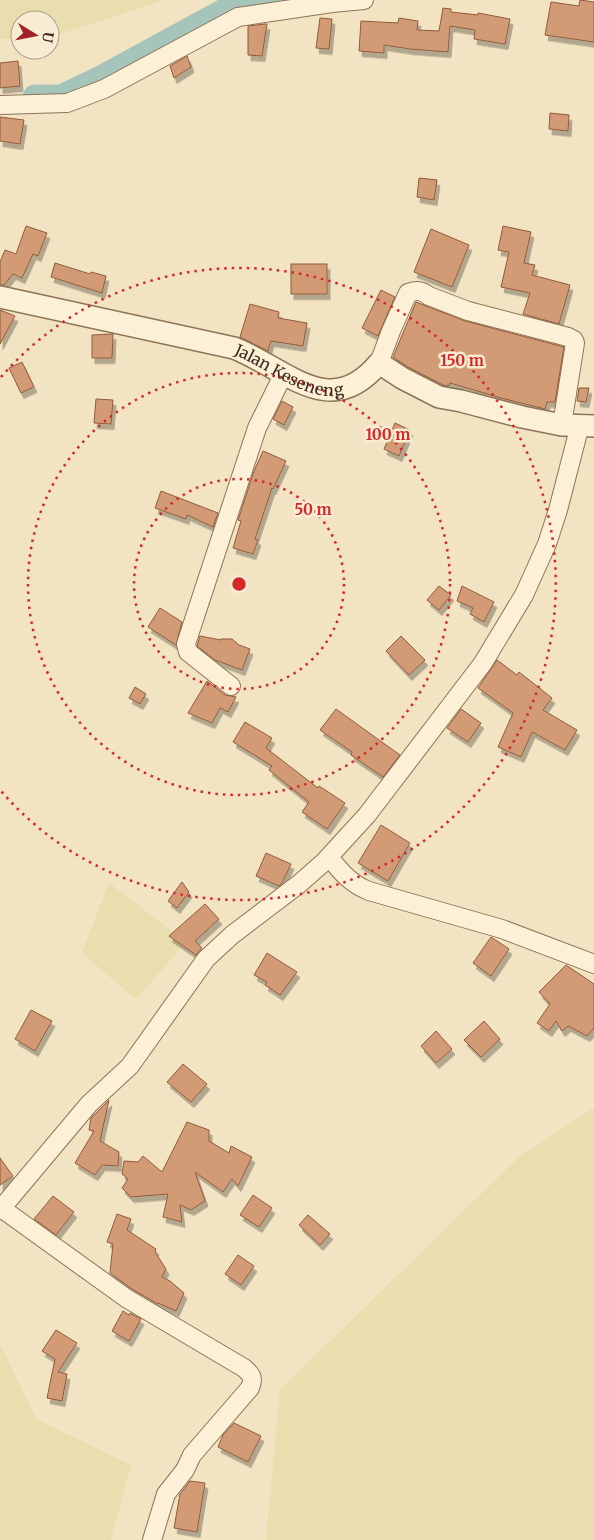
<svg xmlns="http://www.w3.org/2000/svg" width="594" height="1540" font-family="Merriweather,serif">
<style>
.farmland{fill:#e8deae}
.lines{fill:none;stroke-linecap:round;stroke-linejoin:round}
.river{stroke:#a5c4ba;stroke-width:25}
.building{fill:#d39b74;stroke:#8f5b3b;filter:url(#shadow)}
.minor-casing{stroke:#8d7357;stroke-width:20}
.tertiary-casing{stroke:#8d7357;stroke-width:24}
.minor{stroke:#fcf0d6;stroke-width:18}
.tertiary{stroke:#fcf0d6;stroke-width:21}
.ring{fill:none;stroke:#d62828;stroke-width:2.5;stroke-dasharray:2.5 5}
.labels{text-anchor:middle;stroke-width:5;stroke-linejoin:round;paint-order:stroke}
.street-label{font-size:16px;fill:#3c2b1d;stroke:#f8edd2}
.centre{fill:#d62828;stroke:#f8edd2;stroke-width:2.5}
.ring-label{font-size:15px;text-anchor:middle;font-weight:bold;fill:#d62828;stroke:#f8edd2;stroke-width:5;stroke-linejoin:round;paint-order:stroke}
</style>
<defs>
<filter id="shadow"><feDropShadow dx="3" dy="5.5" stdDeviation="0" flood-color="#0004"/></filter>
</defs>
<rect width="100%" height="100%" fill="#f2e3c2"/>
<g class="farmland">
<path d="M0,0H165L50,37V20H20V39H0Z"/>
<path d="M109,883L186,942L136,999L82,953Z"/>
<path d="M594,1108V1540H266L280,1390L520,1156Z"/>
<path d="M0,1344L36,1419L131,1465L111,1540H0Z"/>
</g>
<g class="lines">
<path class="river" d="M35,97H61L101,78L235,5L275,0"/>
</g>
<g class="building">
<path d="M580,0L594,2V42L545,35L551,2L579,6Z"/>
<path d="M443,8L451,9V12L478,15V13L510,19L505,44L474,39L475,30L450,26L448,52L410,49L384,45V53L359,51L361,21L398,23L399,18L418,21L417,30L439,31Z"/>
<path d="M320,18L332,19L329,49L316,48Z"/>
<path d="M265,24H267L262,56L248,55V26Z"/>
<path d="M187,56L191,67L174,78L170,66Z"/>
<path d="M18,61L20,86L0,88V63Z"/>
<path d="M550,113L569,115L568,131L549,129Z"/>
<path d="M0,117L24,120L20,144L0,141Z"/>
<path d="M419,178L437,180L434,200L417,197Z"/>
<path d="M26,226L47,233L38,256L33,254L22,278L13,274L4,285H0V262L5,250L16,254Z"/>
<path d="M503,226L531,232L524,263L535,265L532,275L570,285L559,324L523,314L530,293L501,287L509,252L498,250Z"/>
<path d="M431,229L469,245L452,287L414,272Z"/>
<path d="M55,263L90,274L91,272L106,276L102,293L51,277Z"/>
<rect x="291" y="264" width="36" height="30"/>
<path d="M381,290L395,297L378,336L362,328Z"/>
<path d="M416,302L465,321L564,347L555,402H547L545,409L501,398L450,383L449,386L443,385L408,367L393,357Z"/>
<path d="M250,304L279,312L278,318L307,323L303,346L271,341L268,351L240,337Z"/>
<path d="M0,310L15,316L0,344Z"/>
<path d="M113,334L112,358H92V335Z"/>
<path d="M22,362L34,387L21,393L9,368Z"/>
<path d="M579,388H589L586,402L577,401Z"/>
<path d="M96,399L113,400L111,424L94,423Z"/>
<path d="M282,401L293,407L284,425L273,419Z"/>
<path d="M395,423L410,430L399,456L384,449Z"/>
<path d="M263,451L286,461L273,489L272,488L255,539L258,540L253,554L233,548L241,521L238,520L254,471Z"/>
<path d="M161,491L218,513L213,527L187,515L186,519L155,508Z"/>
<path d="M439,586L451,595L439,610L427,600Z"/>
<path d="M462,586L494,602L484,622L470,614L473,608L457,601Z"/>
<path d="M160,608L182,622L176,645L148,627Z"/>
<path d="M200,636L221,640V639H232L239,645L250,649L242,670L215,660L197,646Z"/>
<path d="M401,636L425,660L409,675L386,651Z"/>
<path d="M497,660L517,675L519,672L552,698L543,710L577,730L565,750L532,732L521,757L498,747L513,713L478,688Z"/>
<path d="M207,681L225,695L236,697L228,712L220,708L212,723L188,713Z"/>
<path d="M135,687L146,694L140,704L129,698Z"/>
<path d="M336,709L400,755L383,777L351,755L352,752L320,730Z"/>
<path d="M461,709L481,723L468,742L447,728Z"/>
<path d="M245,722L272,738L266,748L318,788L319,786L345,803L327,829L302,812L309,802L269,770L272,766L233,742Z"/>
<path d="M381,825L410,843L388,881L358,863Z"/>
<path d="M266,853L291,864L282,883L279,886L256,876Z"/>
<path d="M182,882L189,892L177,908L168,901Z"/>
<path d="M205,904L219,919L195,941L202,948L196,955L169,936Z"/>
<path d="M491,937L509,949L491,976L473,963Z"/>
<path d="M267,953L297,972L280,995L265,985L267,982L254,975Z"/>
<path d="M566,965L594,984V1028L587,1036L568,1026L562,1031L556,1021L549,1031L537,1023L550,1004L539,992Z"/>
<path d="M31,1010L52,1021L35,1051L15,1039Z"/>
<path d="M484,1021L500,1039L481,1057L464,1040Z"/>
<path d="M436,1031L452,1049L436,1063L421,1046Z"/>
<path d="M183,1064L207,1084L191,1102L167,1082Z"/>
<path d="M109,1100L100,1141L119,1152L118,1166L102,1165L95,1175L75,1163L94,1131L89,1130L91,1118Z"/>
<path d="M187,1122L209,1130V1141L229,1153L231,1146L252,1157L238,1186L232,1179L223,1192L195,1172L205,1201L191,1210L180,1205L182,1222L163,1217L168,1194L131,1197L122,1188L128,1179L122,1174L124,1161L138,1162L143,1156L162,1172Z"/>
<path d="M0,1158L13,1176L0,1185Z"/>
<path d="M253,1195L272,1208L259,1227L240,1215Z"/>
<path d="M53,1196L74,1212L56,1235L34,1219Z"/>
<path d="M117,1214L131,1219L127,1230L156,1249L155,1252L166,1269L162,1277L170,1281L184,1293L176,1311L158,1303V1304L132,1289L110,1273L113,1244L107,1242Z"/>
<path d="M308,1215L330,1234L320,1245L299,1225Z"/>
<path d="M238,1255L254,1266L241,1285L225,1274Z"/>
<path d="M123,1311L129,1315L130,1313L141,1319L129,1341L112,1331Z"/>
<path d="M56,1330L77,1343L58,1372L67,1374L62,1401L47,1398L55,1359L42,1351Z"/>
<path d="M234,1423L261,1436L248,1462L218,1447L223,1435Z"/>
<path d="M190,1481L205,1483L197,1532L174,1528L180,1494Z"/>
</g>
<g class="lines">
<defs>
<g id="minor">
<path d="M0,105L67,103L104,89L238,17L332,3L364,0"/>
<path d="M379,363L391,331L408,293C417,290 421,290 429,296L468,311L568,337L574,340L575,343L562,425"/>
<path d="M231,686L188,652L186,644L257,428L284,373"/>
<path d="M329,857C341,872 351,884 369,891L502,929L594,964"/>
<path d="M1,1208L126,1298L244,1368C252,1375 254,1378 250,1388L192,1455L185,1470L166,1494L152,1540"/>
<path d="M0,1210L89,1104L130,1066L206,959L232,935L299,884L324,862L367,815L483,663L524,595L547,544L558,510L580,425"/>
</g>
<g id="tertiary">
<path id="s1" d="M0,297L234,348C287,369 330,422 379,363L402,378L439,397L461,401L522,417L562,425L594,426"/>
</g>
</defs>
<use href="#minor" class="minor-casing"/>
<use href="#tertiary" class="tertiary-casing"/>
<use href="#minor" class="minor"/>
<use href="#tertiary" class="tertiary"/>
</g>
<g class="ring">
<circle cx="239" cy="584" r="105"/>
<circle cx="239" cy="584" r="211"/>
<path d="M1 377A316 316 0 1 1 1 791"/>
</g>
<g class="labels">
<g class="street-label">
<text dy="6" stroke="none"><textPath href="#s1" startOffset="300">Jalan Keseneng</textPath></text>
</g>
</g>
<circle cx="239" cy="584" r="8" class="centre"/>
<g class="ring-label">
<text x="462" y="366">150 m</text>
<text x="388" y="440">100 m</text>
<text x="313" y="515">50 m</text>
</g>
<g transform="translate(35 35) rotate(100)"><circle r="24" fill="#f8edd2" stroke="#ad9f8a"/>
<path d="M0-4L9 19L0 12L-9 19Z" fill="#a22224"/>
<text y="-8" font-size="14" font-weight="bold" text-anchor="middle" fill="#3c2b1d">U</text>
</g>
</svg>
